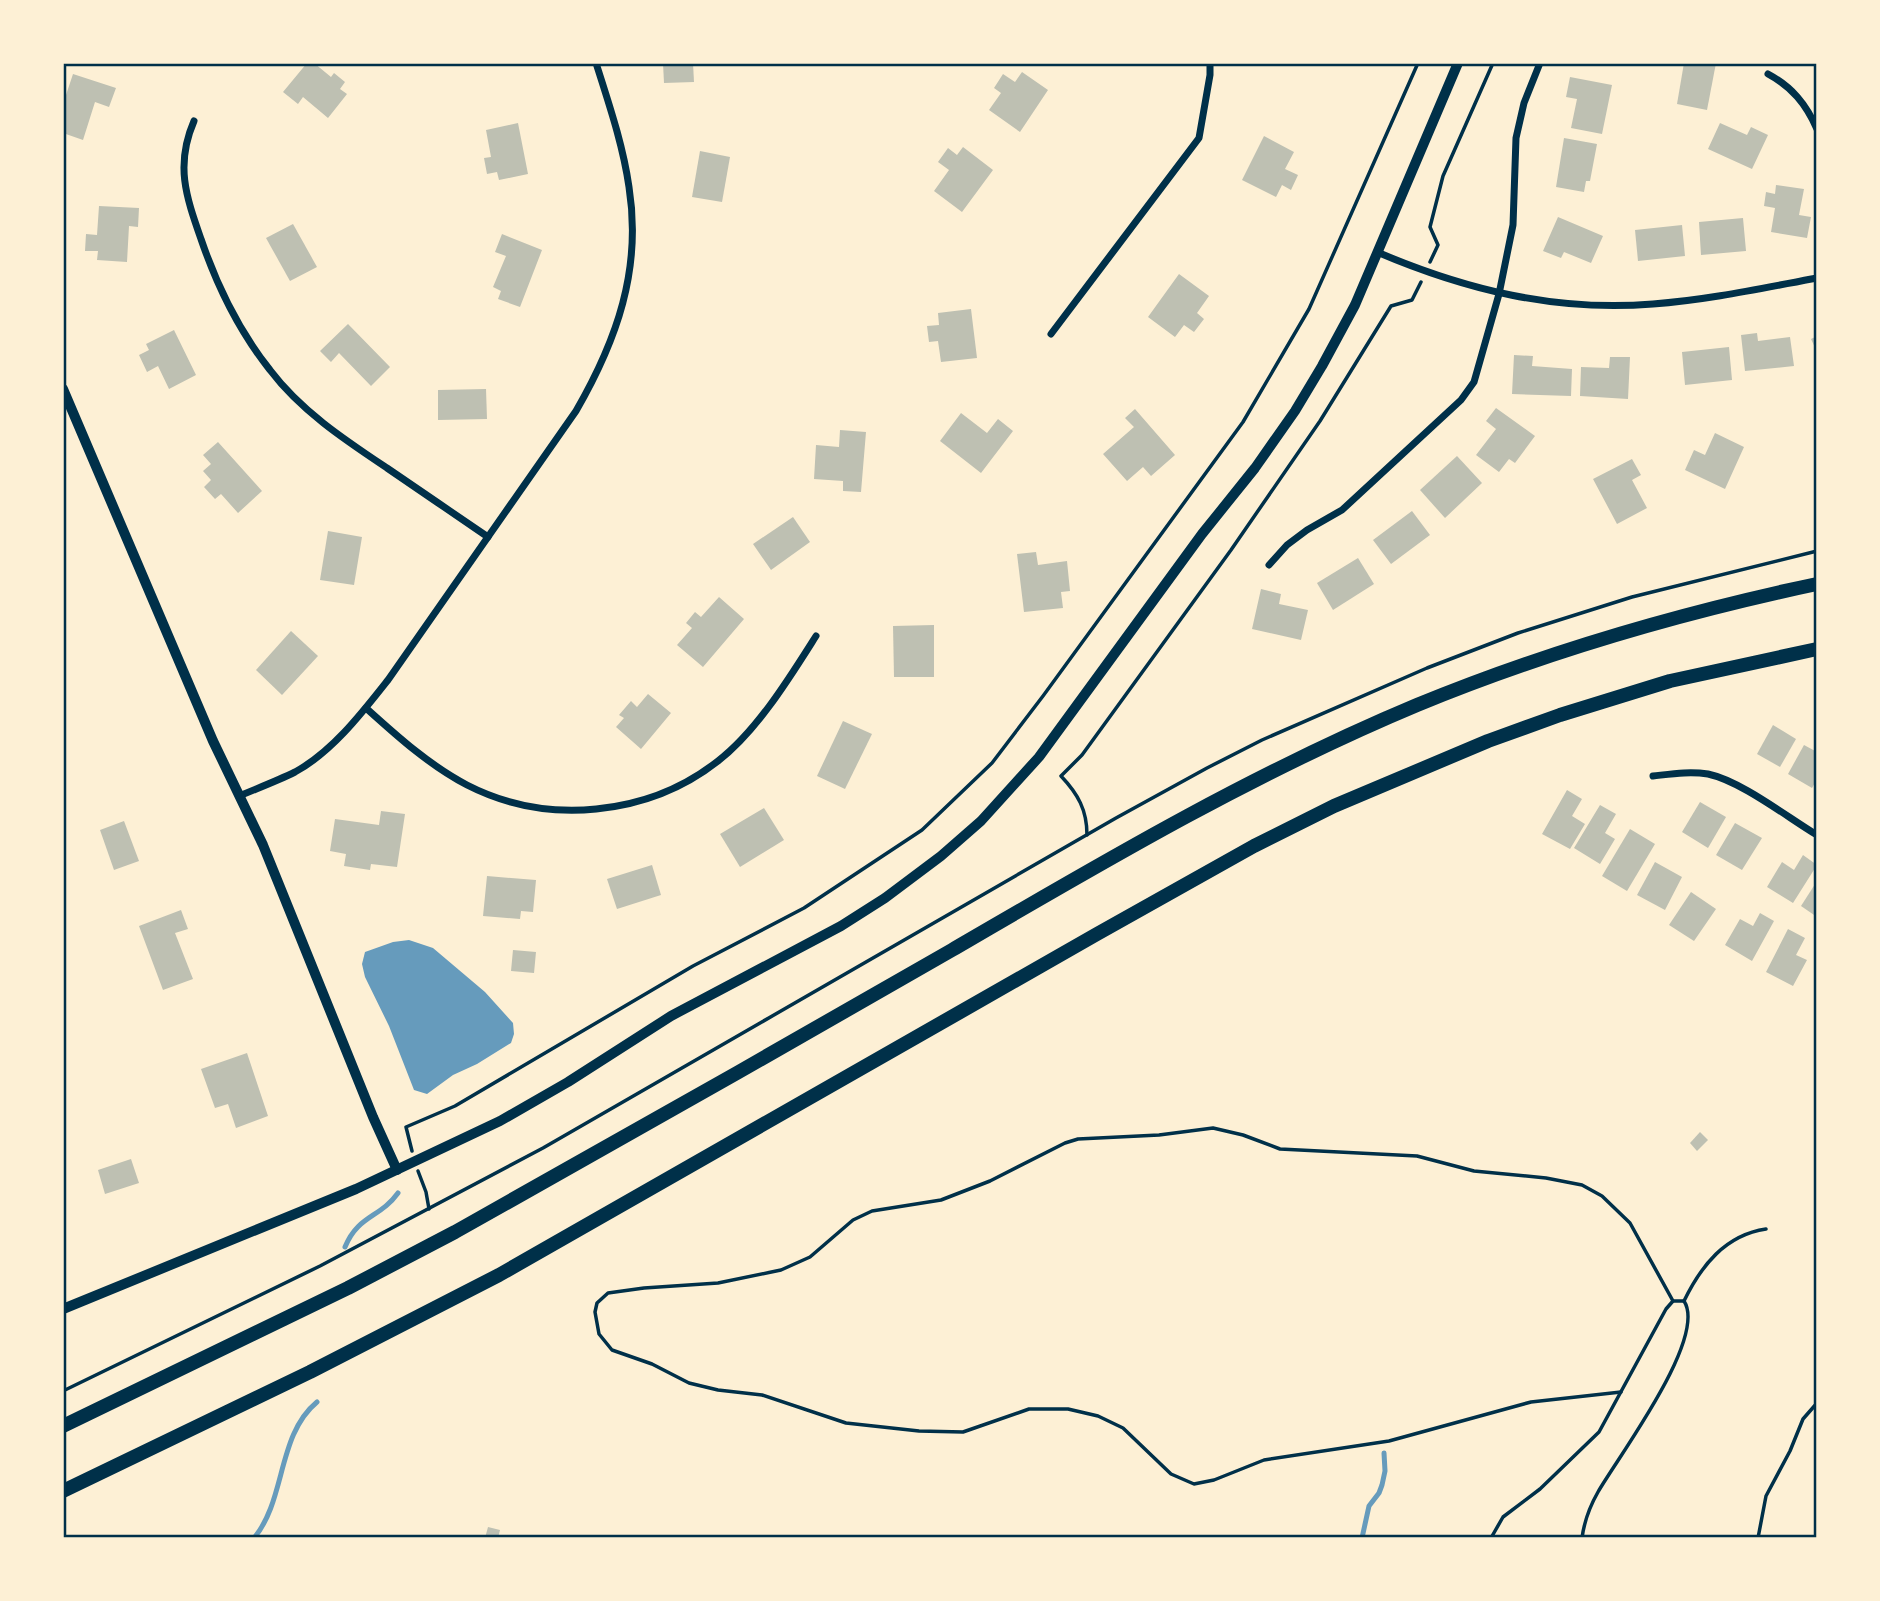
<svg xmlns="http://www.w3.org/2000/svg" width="1880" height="1601" font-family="Commissioner,sans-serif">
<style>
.water{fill:#669bbc}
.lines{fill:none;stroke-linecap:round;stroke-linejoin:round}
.stream{stroke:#669bbc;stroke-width:5}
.building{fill:#bec0b2}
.path{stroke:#003049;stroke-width:3.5}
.minor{stroke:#003049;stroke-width:7}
.tertiary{stroke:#003049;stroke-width:10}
.trunk{stroke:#003049;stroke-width:14}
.neatline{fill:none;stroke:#003049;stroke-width:2.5}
</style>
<rect width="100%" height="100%" fill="#fdf0d5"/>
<path class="water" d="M409,940L433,948L485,992L513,1023L514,1034L511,1043L477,1064L453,1075L427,1094L414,1090L389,1026L365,977L362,964L365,952L393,942Z"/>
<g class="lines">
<g class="stream">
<path d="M345,1247C358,1215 380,1218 398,1193"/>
<path d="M254,1538C286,1500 277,1435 317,1402"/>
<path d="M1362,1538L1369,1506L1379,1493L1382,1485L1385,1471L1384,1453"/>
</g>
</g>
<g class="building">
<path d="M307,63H314L331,77L334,73L345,82L340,89L347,94L328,118L303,97L298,104L283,92Z"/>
<path d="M663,63H693L694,82L664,83Z"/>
<path d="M1684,63H1716L1707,110L1677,104Z"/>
<path d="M1022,72L1048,90L1020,132L989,110L1001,93L994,88L1003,74L1015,82Z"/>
<path d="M73,74L116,88L109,107L95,102L83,140L63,133V104Z"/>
<path d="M1570,77L1612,85L1602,134L1571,128L1577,99L1566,97Z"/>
<path d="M518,123L528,174L499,180L497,172L487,174L484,158L491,157L486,130Z"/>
<path d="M1720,123L1747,135L1751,127L1768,135L1752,169L1708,149Z"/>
<path d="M1264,136L1294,152L1285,169L1298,175L1291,190L1282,185L1276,197L1242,180Z"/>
<path d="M1564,138L1597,144L1590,181H1586L1584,192L1556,187Z"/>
<path d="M963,147L993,170L962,212L934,191L949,170L938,162L948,148L957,155Z"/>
<path d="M700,151L730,157L722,202L692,197Z"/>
<path d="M1776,185L1804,189L1799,215L1811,217L1807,238L1771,232L1775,208L1764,206L1766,192L1775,194Z"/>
<path d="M99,206L139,208L138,227L129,226L127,262L97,260L98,251H85L86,234L97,235Z"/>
<path d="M1558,217L1603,236L1591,263L1564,252L1561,258L1543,251Z"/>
<path d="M1743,218L1746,251L1701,255L1699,222Z"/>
<path d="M293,224L317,267L290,281L266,238Z"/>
<path d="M1682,225L1685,256L1638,261L1635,230Z"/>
<path d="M502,234L542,250L520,307L498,299L501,291L493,287L506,256L495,252Z"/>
<path d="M1179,274L1209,296L1197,313L1204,319L1194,332L1184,325L1175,337L1148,317Z"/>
<path d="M971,309L977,358L941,362L938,341L929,342L927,326L939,325L938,313Z"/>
<path d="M348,324L390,367L371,386L339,353L331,362L320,351Z"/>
<path d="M174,330L196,375L169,389L158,366L147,372L139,355L149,350L146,344Z"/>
<path d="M1757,333L1758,341L1790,337L1794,366L1745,371L1741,335Z"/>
<path d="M1817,336V352L1811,339Z"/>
<path d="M1729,347L1732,380L1685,385L1682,352Z"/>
<path d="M1514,355L1533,356L1532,366L1572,369L1571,396L1512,394Z"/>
<path d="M1610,357H1630L1628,399L1580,396L1581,367L1609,368Z"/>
<path d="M486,389L487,419L438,420V390Z"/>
<path d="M1496,408L1535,436L1515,463L1509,459L1499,472L1476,455L1496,429L1486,421Z"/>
<path d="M1135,409L1175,455L1151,476L1143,467L1127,481L1103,454L1134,427L1125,418Z"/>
<path d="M961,413L987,433L998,419L1013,431L981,473L940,441Z"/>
<path d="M840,430L866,432L861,492L843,491V481L814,479L816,445L839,447Z"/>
<path d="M1715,433L1744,447L1725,489L1685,470L1694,450L1705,455Z"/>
<path d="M218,442L262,491L238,513L221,494L215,499L204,487L211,480L203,471L211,464L203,455Z"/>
<path d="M1457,456L1482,483L1445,518L1420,490Z"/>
<path d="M1632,459L1641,475L1632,480L1647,508L1617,524L1593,479Z"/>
<path d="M1412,511L1430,535L1391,564L1373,540Z"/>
<path d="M793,517L810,542L771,570L753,544Z"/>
<path d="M328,531L362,537L354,585L320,580Z"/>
<path d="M1036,552L1038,565L1067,561L1070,591L1061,592L1063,608L1024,612L1017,554Z"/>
<path d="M1358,558L1374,584L1333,610L1317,583Z"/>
<path d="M1261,589L1281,594L1279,604L1308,610L1301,640L1252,629Z"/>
<path d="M719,597L744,619L703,667L677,645L692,628L686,623L695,612L701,617Z"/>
<path d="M934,625V677H894L893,626Z"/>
<path d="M291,631L318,656L282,695L256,670Z"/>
<path d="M648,694L671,713L641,749L616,727L624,718L619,715L631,701L637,707Z"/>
<path d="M843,721L872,734L845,789L817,776Z"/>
<path d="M1773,725L1796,739L1780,767L1757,754Z"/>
<path d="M1804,745L1817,752V779L1812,788L1788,774Z"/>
<path d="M1567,790L1582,799L1572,816L1585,824L1570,849L1542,834Z"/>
<path d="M1700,802L1726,817L1708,848L1682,832Z"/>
<path d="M1600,805L1616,814L1605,833L1615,839L1600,864L1574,848Z"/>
<path d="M764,808L784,840L740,867L720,834Z"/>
<path d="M381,811L405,814L397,867L371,864L370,870L344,866L346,854L330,851L335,819L379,825Z"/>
<path d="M124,821L139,861L114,870L100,830Z"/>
<path d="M1735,823L1762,838L1742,870L1716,855Z"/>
<path d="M1630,829L1655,844L1627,891L1602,876Z"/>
<path d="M1803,855L1817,865L1793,903L1767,887L1782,862L1794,870Z"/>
<path d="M1655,862L1682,877L1665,910L1637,895Z"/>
<path d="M652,865L661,895L617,909L607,879Z"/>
<path d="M487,876L536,880L533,912L521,911L520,919L483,916Z"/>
<path d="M1817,881V917L1801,906Z"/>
<path d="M1691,892L1716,909L1694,941L1669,925Z"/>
<path d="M181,910L188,929L175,933L193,979L163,990L139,926Z"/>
<path d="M1760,913L1774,921L1752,961L1725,945L1740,919L1753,926Z"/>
<path d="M1788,929L1805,938L1796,955L1807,960L1793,986L1766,972Z"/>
<path d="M513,950L536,952L534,973L511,971Z"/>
<path d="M247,1053L268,1116L236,1128L228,1104L215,1108L201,1069Z"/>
<path d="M1700,1132L1708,1140L1697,1151L1690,1143Z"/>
<path d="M131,1159L139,1183L105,1194L98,1170Z"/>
<path d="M488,1527L500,1530L498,1538H485Z"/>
</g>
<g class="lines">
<g class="path">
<path d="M1430,262L1438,245L1430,227L1443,176L1493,63"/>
<path d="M1087,835C1087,810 1078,794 1061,776L1082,755L1231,550L1320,421L1391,306L1412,300L1421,282"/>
<path d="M412,1151L406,1127L455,1106L693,966L804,908L922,830L992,763L1043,696L1243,422L1309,309L1418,63"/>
<path d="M418,1171L426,1192L429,1209"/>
<path d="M1684,1301C1701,1266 1725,1235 1766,1229"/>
<path d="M63,1391L320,1266L543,1148L1116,818L1207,768L1262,740L1427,668L1518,633L1632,597L1817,551"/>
<path d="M1621,1392L1531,1402L1389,1441L1264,1460L1214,1480L1194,1484L1171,1474L1123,1428L1098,1416L1068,1409H1029L963,1432L919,1431L846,1423L762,1395L718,1390L689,1383L652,1364L612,1350L599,1334L595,1312L597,1303L608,1293L644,1288L718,1283L781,1270L810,1257L853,1220L872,1211L941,1200L990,1181L1065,1143L1078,1139L1159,1135L1213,1128L1243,1135L1280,1149L1417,1156L1474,1171L1546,1178L1582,1185L1602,1196L1630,1223L1673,1301"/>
<path d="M1491,1538L1503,1517L1540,1489L1599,1432L1666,1309L1673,1301H1684"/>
<path d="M1582,1538C1584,1523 1590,1506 1598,1492C1618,1457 1708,1338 1684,1301"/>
<path d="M1758,1538L1766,1496L1790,1451L1803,1419L1817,1403"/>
</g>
<g class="minor">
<path d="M1768,74C1792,87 1806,104 1817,129"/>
<path d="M194,121C175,165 186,196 201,239C217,286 239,331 270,370C301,411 345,440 387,468C421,491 454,514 488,537"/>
<path d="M1377,252C1466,290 1556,312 1653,304C1708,300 1763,288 1817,278"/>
<path d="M1051,334L1199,138L1210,75V63"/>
<path d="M1269,565L1287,545L1307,530L1342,510L1461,400L1474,382L1499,294L1513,225L1516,138L1524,103L1540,63"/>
<path d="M366,708C397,736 429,765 467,785C547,826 648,816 718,761C757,731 790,677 816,636"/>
<path d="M1653,776C1671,774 1689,771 1708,774C1741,781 1787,817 1817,835"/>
<path d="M239,796C258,788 277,781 295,772C332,752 362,713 388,680L576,411C617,340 642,269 629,187C623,145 609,104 596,63"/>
</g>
<g class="tertiary">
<path d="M63,389L213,741L263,845L373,1117L397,1170"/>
<path d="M63,1309L356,1189L500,1121L568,1082L671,1016L841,926L885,898L941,856L981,821L1039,757L1202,534L1255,468L1295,411L1322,366L1355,305L1458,63"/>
</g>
<g class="trunk">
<path d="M63,1426L348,1288L455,1232C621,1139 787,1045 952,950C1103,862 1254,773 1417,705C1546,652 1680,613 1817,584"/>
<path d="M63,1491L310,1372L499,1275L1097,934L1254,846L1334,806L1488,741L1560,715L1670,681L1817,649"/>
</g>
</g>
<rect width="1880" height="1601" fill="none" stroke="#fdf0d5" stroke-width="130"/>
<rect x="65" y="65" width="1750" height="1471" class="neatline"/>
</svg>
